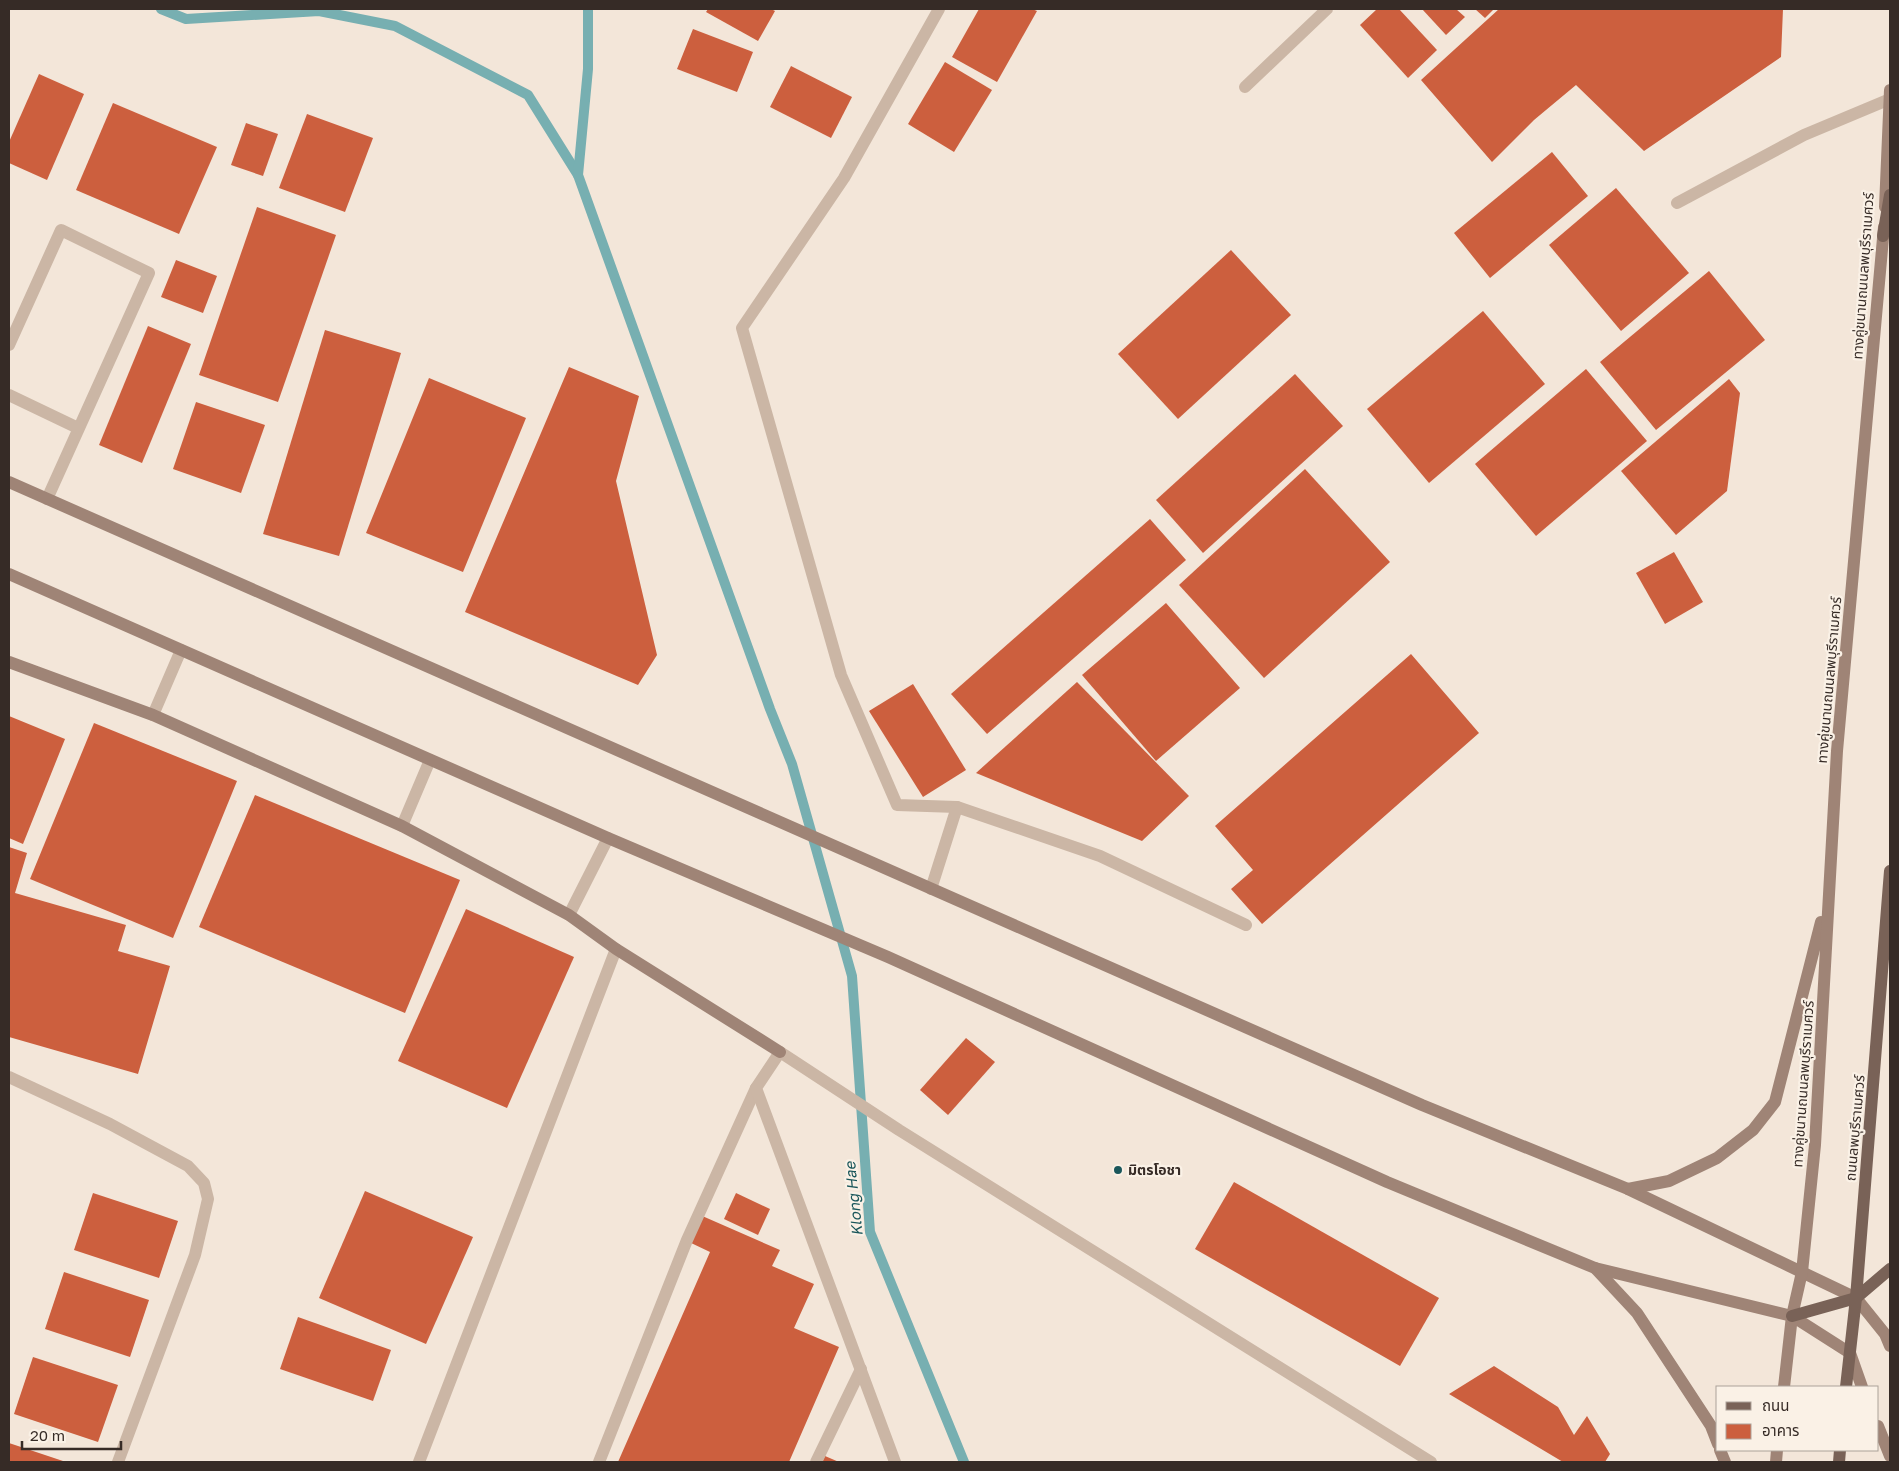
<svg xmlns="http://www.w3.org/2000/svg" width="1899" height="1471" font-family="'Golos Text','Noto Sans Thai',sans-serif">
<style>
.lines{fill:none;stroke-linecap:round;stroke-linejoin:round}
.stream{stroke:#77afb1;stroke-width:10}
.building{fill:#cc5f3e}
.lane{stroke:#cbb6a5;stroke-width:12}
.street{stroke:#cbb6a5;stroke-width:12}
.secondary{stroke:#9f8476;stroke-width:12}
.primary{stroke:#796257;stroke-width:12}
.poi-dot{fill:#1a565a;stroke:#faf1e6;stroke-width:2}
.labels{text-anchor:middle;stroke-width:4.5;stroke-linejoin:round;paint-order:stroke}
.street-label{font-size:14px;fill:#362b26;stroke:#faf1e6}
.poi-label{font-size:14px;font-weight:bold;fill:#362b26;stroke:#faf1e6;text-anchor:start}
.water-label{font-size:15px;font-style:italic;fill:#1a565a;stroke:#faf1e6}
</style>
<rect width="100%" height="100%" fill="#f3e6d9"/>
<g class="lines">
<g class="stream">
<path d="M161,9L186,19L319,11L395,26L528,95L578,175"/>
<path d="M588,9V69L578,175L770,709L792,764L852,976L870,1232L964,1462"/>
</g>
</g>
<g class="building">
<path d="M708,9H771L775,11L758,41L706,12Z"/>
<path d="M979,9H1032L1037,11L997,82L952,57Z"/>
<path d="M1377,9H1399L1437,50L1408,78L1360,25Z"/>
<path d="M1422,9H1456L1465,17L1446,35Z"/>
<path d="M1475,9H1494L1485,18Z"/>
<path d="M1499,9H1783L1781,57L1644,151L1576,85L1534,120L1492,162L1421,80Z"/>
<path d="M693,29L753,52L737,92L677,69Z"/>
<path d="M945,62L992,90L954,152L908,124Z"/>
<path d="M791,66L852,97L831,138L770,107Z"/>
<path d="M39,74L84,94L47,180L9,163V142Z"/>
<path d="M113,103L217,147L179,234L76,190Z"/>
<path d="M307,114L373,138L345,212L279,188Z"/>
<path d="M246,123L278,134L263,176L231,165Z"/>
<path d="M1552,152L1588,196L1490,278L1454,233Z"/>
<path d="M1616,188L1689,273L1621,331L1549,245Z"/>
<path d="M257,207L336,235L278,402L199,375Z"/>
<path d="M1231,250L1291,315L1178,419L1118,354Z"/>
<path d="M176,260L217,276L203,313L161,297Z"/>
<path d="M1709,271L1765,340L1656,430L1600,362Z"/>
<path d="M1483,311L1545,384L1429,483L1367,409Z"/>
<path d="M148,326L191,344L142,463L99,445Z"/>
<path d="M325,330L401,353L339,556L263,534Z"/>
<path d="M569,367L639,396L616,481L657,655L638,685L465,612Z"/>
<path d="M1586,369L1647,441L1536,536L1475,464Z"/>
<path d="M1295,374L1343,426L1203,553L1156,500Z"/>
<path d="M429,378L526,418L463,572L366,533Z"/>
<path d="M1729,379L1740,393L1727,491L1676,535L1621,471Z"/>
<path d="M196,402L265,425L241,493L173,469Z"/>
<path d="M1305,469L1390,562L1264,678L1179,585Z"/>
<path d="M1150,519L1186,560L987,734L951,694Z"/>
<path d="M1674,552L1703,602L1665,624L1636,573Z"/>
<path d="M1166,603L1240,688L1156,761L1082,675Z"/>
<path d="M1411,654L1479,733L1262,924L1231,889L1253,870L1215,826Z"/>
<path d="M1077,682L1189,796L1142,841L976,773Z"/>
<path d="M913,684L966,770L923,797L869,711Z"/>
<path d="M9,716L65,739L23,844L9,838Z"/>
<path d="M94,723L237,781L173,938L30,879Z"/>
<path d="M255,795L460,880L405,1013L199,927Z"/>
<path d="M9,847L27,853L15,893L126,925L118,951L170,966L138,1074L9,1037Z"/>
<path d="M466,909L574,957L507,1108L398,1061Z"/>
<path d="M966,1038L995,1062L948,1115L920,1090Z"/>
<path d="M1234,1182L1439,1298L1400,1366L1195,1249Z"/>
<path d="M365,1191L473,1237L426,1344L319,1298Z"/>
<path d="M93,1193L178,1221L159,1278L74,1250Z"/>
<path d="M736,1193L770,1209L758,1235L724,1219Z"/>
<path d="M700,1215L780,1250L772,1266L814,1284L794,1328L839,1347L789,1462H618L710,1252L689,1242Z"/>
<path d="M64,1272L149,1300L130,1357L45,1329Z"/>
<path d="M298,1317L391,1350L373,1401L280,1369Z"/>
<path d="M33,1357L118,1385L98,1442L14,1414Z"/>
<path d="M1494,1366L1558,1407L1574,1435L1587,1416L1610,1454L1605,1462H1563L1449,1394Z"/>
<path d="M9,1443L66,1462H9Z"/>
<path d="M825,1456L839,1462H822Z"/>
</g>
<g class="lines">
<g class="lane">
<path d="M1677,203L1804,135L1890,99"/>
<path d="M9,345L61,230L149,273L47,499"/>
<path d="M9,395L78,428"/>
</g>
<g class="street">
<path d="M939,9L844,178L742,328L841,675L897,805L957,807L1100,856L1246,925"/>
<path d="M1245,87L1327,9"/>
<path d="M153,715L181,650"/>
<path d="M402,826L430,760"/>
<path d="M931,889L957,807"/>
<path d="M569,915L608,838"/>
<path d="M9,1077L110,1124L188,1166L204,1183L208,1199L195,1255L118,1462"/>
<path d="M419,1462L616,949"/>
<path d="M599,1462L687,1240L756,1088"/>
<path d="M816,1462L861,1369"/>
<path d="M895,1462L756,1088L780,1052L899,1130L1431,1462"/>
</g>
<g class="secondary">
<path d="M1885,207L1890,90"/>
<path d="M9,482L1422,1105L1628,1189L1856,1298L1885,1334L1890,1346"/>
<path d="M9,574L608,838L888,957L1387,1182L1595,1268L1792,1316L1850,1353L1862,1387"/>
<path d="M9,662L153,715L402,826L569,915L616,949L780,1052"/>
<path d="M1628,1189L1669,1181L1717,1158L1753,1130L1775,1102L1821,922"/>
<path d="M1595,1268L1637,1313L1711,1426L1718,1444"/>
<path d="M1784,1387L1792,1316L1802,1272L1815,1145L1837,751L1884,227"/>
<path d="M1878,1426L1890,1456"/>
<path d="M1720,1450L1725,1462"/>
<path d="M1776,1462L1777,1450"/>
</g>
<g class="primary">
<path d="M1883,236L1890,195"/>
<path d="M1792,1316L1856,1298L1890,1269"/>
<path d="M1846,1387L1856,1298L1890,871"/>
<path d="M1839,1462L1840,1450"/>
</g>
</g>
<circle class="poi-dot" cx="1118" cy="1170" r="5"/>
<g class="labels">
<g class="street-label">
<text transform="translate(1863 276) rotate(-86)" y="5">ทางคู่ขนานถนนลพบุรีราเมศวร์</text>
<text transform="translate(1829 680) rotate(-85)" y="5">ทางคู่ขนานถนนลพบุรีราเมศวร์</text>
<text transform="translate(1803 1084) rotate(-86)" y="5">ทางคู่ขนานถนนลพบุรีราเมศวร์</text>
<text transform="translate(1855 1128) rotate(-85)" y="5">ถนนลพบุรีราเมศวร์</text>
</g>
<g class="poi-label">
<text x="1128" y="1175">มิตรโอชา</text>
</g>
<g class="water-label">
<text transform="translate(854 1199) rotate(-96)" y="5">Klong Hae</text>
</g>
</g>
<rect width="1899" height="1471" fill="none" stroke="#362b26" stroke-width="20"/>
<rect x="1716" y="1386" width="162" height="65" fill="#faf1e6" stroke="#aca299"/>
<rect x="1726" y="1402" width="25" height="8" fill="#796257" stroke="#aca299"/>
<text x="1762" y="1411" font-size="15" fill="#362b26">ถนน</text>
<rect x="1726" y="1424" width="25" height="15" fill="#cc5f3e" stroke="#aca299"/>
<text x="1762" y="1436" font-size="15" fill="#362b26">อาคาร</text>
<path d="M22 1441v8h99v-8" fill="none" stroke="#362b26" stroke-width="2.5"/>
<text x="30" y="1441" font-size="15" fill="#362b26" stroke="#faf1e6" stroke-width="4" paint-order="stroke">20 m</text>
</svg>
